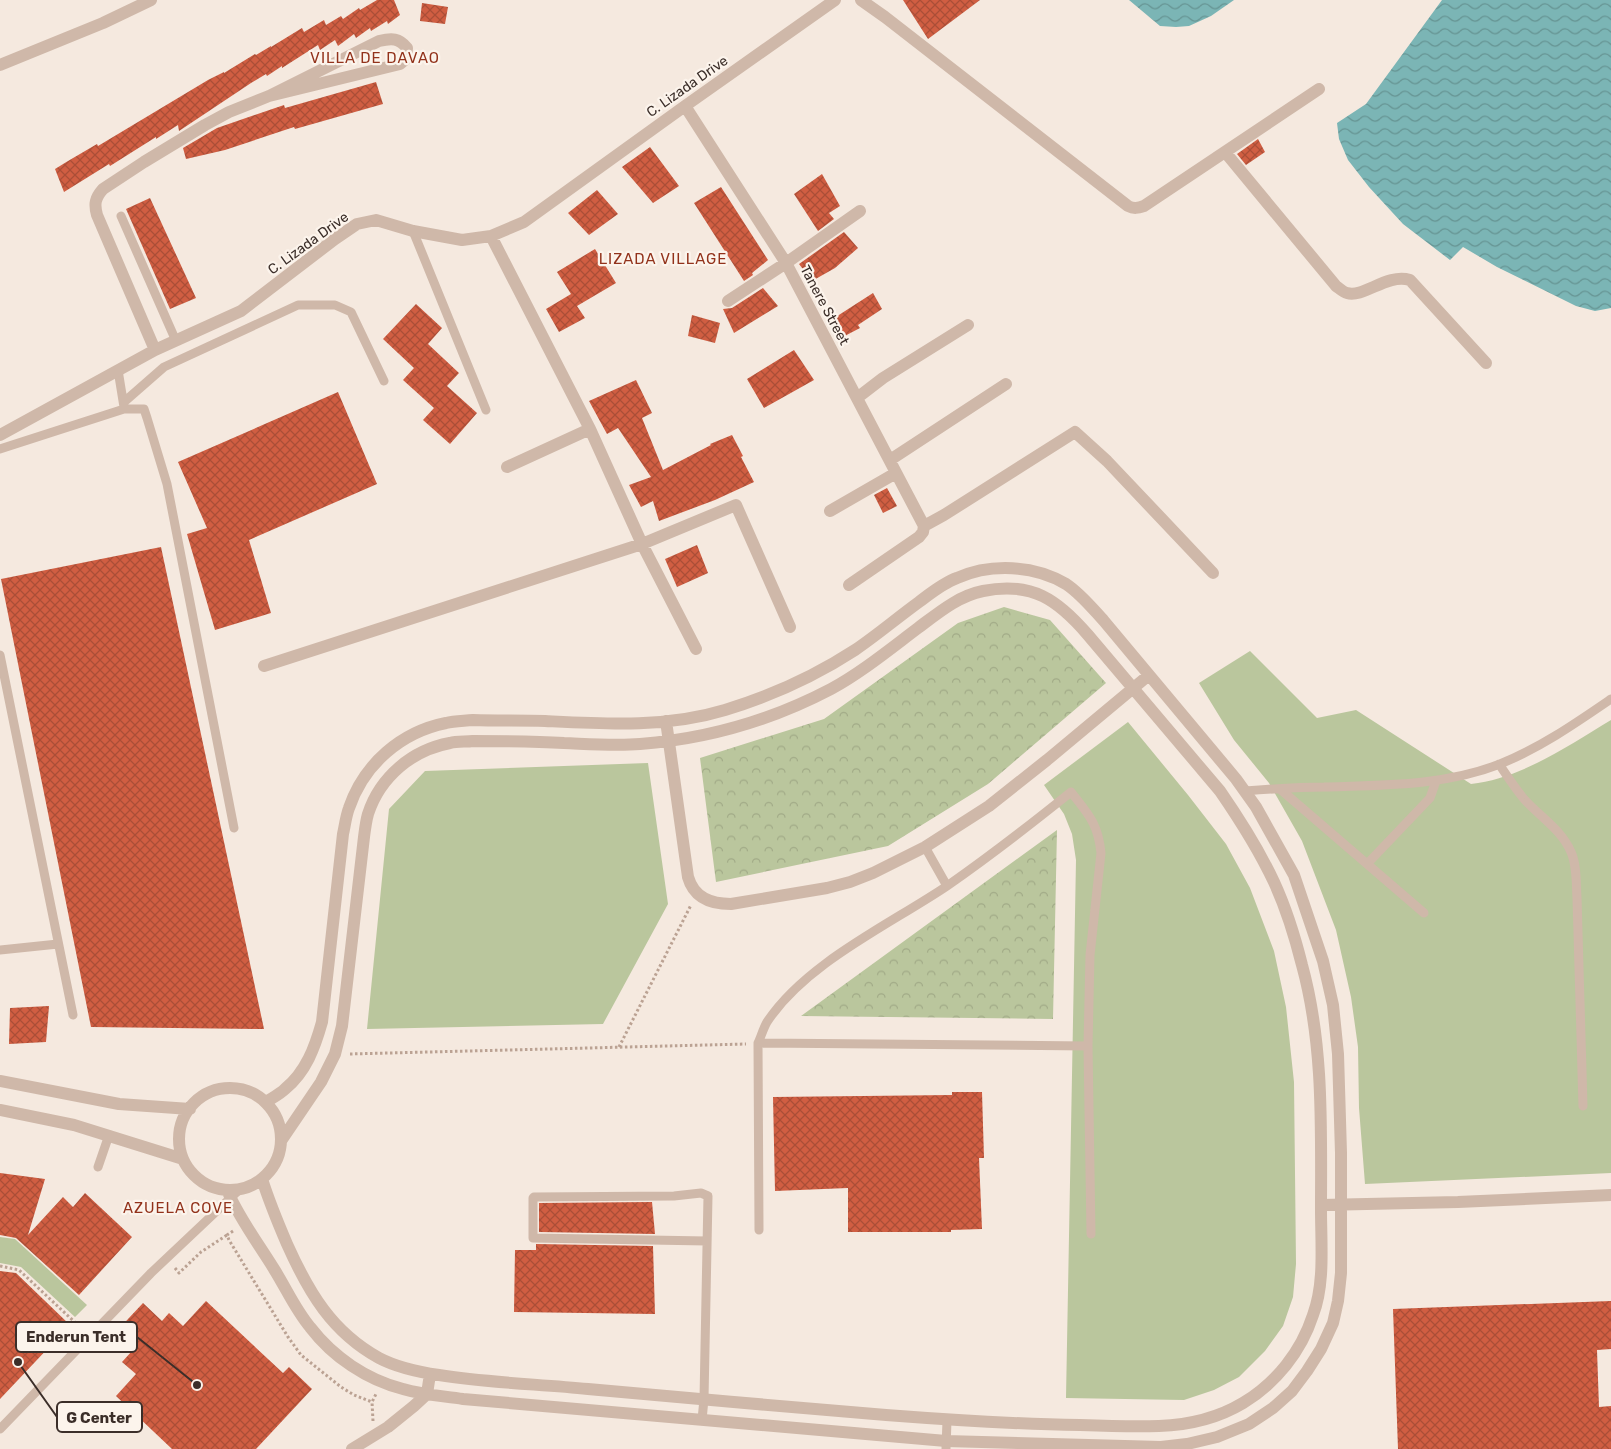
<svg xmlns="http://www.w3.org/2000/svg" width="1611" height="1449" font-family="Rubik,sans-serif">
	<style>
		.green { fill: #bac69d }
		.forest { fill: url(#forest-crowns) }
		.water { fill: url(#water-waves) }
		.building { fill: url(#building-cross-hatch) }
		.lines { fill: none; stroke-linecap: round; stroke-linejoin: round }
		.path { stroke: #bba293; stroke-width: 3; stroke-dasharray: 2.5 2.5; stroke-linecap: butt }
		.service { stroke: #cfb8a9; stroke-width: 9 }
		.minor { stroke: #cfb8a9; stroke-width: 12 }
		.labels { text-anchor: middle; stroke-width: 4.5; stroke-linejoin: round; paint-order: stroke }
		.street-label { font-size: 14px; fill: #3b2e29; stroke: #fcf4ec }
		.neighbourhood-label { font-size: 15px; letter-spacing: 1px; fill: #92321b; stroke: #fcf4ec }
		.leader { fill: none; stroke: #3b2e29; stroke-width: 2 }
		.callout-dot { fill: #3b2e29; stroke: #fcf4ec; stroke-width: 2 }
		.callout { fill: #fcf4ec; stroke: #3b2e29; stroke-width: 2 }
		.callout-label { font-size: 15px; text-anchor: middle; font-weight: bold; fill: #3b2e29 }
	</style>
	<defs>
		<pattern id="forest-crowns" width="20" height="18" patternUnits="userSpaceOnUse" patternTransform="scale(1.25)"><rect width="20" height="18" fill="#bac69d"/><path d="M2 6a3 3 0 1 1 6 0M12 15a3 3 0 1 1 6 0" fill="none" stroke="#a1aa87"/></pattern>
		<pattern id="water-waves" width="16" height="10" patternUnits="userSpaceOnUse" patternTransform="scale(1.25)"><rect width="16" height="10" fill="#7bb5b5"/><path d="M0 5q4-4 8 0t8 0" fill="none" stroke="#669493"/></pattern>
		<pattern id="building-cross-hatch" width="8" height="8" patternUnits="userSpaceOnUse" patternTransform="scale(1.25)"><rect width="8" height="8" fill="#d05e42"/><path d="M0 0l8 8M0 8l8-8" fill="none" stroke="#aa4e37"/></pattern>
	</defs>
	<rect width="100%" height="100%" fill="#f5e9df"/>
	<path class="green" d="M1250 651 1317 718 1356 710 1471 784C1522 778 1568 746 1611 720V1173L1365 1184 1359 1108 1358 1047 1351 997 1336 930 1302 841 1269 783 1234 740 1199 683Z
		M1128 722 1188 795 1226 844 1250 888 1274 951 1286 1007 1294 1082 1296 1264 1293 1297 1283 1326 1265 1351 1239 1377 1214 1390 1184 1400 1066 1398 1076 860 1072 834 1064 814 1044 785Z
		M648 763 668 904 603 1024 367 1029 389 809 425 771Z
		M0 1237 15 1239 87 1305 75 1317 21 1267 0 1263Z"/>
	<path class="forest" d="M1004 607 1050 620 1106 683 988 784 888 846 716 882 700 758 824 719 958 623Z
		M1057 830 1053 1019 801 1016Z"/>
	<path class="water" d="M1129 0H1234L1211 16 1189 26 1176 27 1160 26Z
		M1442 0H1611V308L1595 311 1576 306 1497 267 1463 247 1450 260 1403 224 1369 187 1348 160 1339 139 1337 123 1366 104Z"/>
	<path class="building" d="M377 0H394L400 15 388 24 387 21 371 31 370 28 356 38 354 34 338 46 335 40 320 50 318 45 282 68V66L267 76 266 74 251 83 179 131 178 125 156 139V137L110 166 109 164 64 192 55 169 68 161 97 144 98 146 208 80 224 72V73L255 54 256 55 271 46V47L302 28 304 32 324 20 326 25 341 16 343 19 359 8 360 10Z
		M903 0H980L928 39Z
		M422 3 448 7 445 24 420 21Z
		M376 82 383 104 295 129 294 127 225 150 186 159 183 148 217 128 284 105 285 108Z
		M1258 139 1265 152 1246 165 1237 154Z
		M650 147 679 186 653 203 622 167Z
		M822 174 840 206 829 213 834 219 818 231 794 194Z
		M721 187 768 260 752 273 753 275 744 281 694 203Z
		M597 190 618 214 589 235 568 213Z
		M150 198 196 298 170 309 126 209Z
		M844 232 858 248 835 268 812 281 799 264Z
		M595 249 616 283 577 306 585 318 559 332 546 309 571 294 557 272Z
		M763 288 778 306 734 333 723 309 732 308Z
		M873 293 882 309 858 325 860 328 839 339 828 322Z
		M416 304 442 328 428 344 459 373 447 386 477 413 450 444 423 420 434 408 403 380 414 368 383 339Z
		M692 315 720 323 715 343 688 336Z
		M794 350 814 380 764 408 747 379Z
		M636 380 652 413 642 418 663 470 711 445 710 444 732 435 743 456 741 457 754 482 715 500 659 521 653 501 641 507 629 485 651 477 618 428 607 434 589 401Z
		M338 392 377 484 249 540 271 613 215 630 187 534 207 528 178 462Z
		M887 488 897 506 883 513 874 495Z
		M697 545 708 573 677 587 665 559Z
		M161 547 264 1029 91 1027 1 579Z
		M49 1006 46 1042 9 1044 10 1008Z
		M952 1092H982L984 1158H979L982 1229 951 1230V1232H848V1188L775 1191 773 1097 952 1095Z
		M0 1173 45 1179 28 1235 63 1197 73 1207 85 1193 132 1237 79 1295 16 1238 0 1235Z
		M652 1202 655 1234 539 1232V1203Z
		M536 1244 653 1246 655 1314 514 1312 515 1250H536Z
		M0 1271 16 1273 70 1325 0 1399Z
		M206 1301 283 1373 289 1367 312 1389 256 1449H172L116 1396 136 1374 122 1362 132 1351 114 1334 143 1303 162 1321 169 1313 183 1326Z
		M1611 1301V1349L1597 1350 1599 1407 1611 1406V1449H1398L1393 1309Z"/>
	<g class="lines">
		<path class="path" d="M619 1047 691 905
			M350 1054 746 1044
			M233 1231 227 1235 229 1240 288 1337 301 1355 341 1387 354 1395 372 1402
			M0 1266 19 1270 81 1328
			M175 1268 179 1273 201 1252 227 1235
			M373 1421 372 1402 376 1394"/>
		<path class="service" d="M121 216 176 341
			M413 231 486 410
			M118 370 124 407
			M124 402 164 367 298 305H335L351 312 384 381
			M0 449 124 409H144L147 418 167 484 234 828
			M0 655 73 1015
			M1499 764C1507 776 1515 788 1524 799 1540 817 1561 829 1571 852 1577 865 1576 883 1577 898L1583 1106
			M1280 789 1424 913
			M1245 791C1271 789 1298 787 1324 787 1383 785 1444 786 1500 764 1540 748 1576 723 1611 699
			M925 847 947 886
			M1367 864 1430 798 1436 781
			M0 950 58 944
			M758 1043 1088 1046
			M98 1167 109 1135
			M759 1230 758 1043C761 1037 763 1029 767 1022 806 963 889 925 947 886 990 856 1030 825 1071 792 1088 814 1098 823 1101 853L1090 955 1088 1046 1091 1234
			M702 1420 704 1399 708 1196 701 1193 674 1196 534 1197 533 1198V1238L707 1241
			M0 1429 151 1273 240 1189
			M946 1449 947 1420"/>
		<path class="minor" d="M861 0 885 17 1128 206C1134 209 1138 208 1144 206L1319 89
			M0 65 103 23 151 0
			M685 106 786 263 924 526
			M1225 152 1336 286C1339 288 1343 292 1347 293 1364 298 1387 273 1410 280L1486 363
			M491 236 590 429 642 544 696 649
			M728 301 786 263 860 211
			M155 350 97 215C94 204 95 198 103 189L144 162 205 125 229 112 269 96 379 41C392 38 399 38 407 48L406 59 400 64 269 96
			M857 398 883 378 968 325
			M0 435 155 350 241 311 335 239 357 224 376 220 413 231 462 240 491 236 524 222 685 106 835 0
			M890 460 1006 384
			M507 467 590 429
			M830 511 896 473
			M924 526 944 515 1075 432 1107 461 1213 573
			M849 585 919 537 923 532 924 526
			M264 666 642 544 736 505 790 627
			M666 721 688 877C694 898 711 904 731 904L827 888 850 882 873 873 925 847 989 806 1047 760 1149 675
			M0 1081 119 1104 190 1109
			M179 1139a51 51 0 1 1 102 0a51 51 0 1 1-102 0Z
			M0 1110 74 1125 183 1159
			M262 1179C269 1201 278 1223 287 1244 309 1293 332 1332 379 1358 398 1368 418 1372 439 1375 488 1383 538 1384 588 1389 687 1398 787 1407 886 1415 951 1420 1015 1424 1080 1425 1106 1426 1133 1427 1159 1426 1188 1425 1218 1418 1243 1403 1276 1383 1301 1352 1313 1315 1325 1283 1321 1245 1321 1210 1321 1129 1324 1045 1302 965 1295 937 1286 908 1274 882 1259 850 1240 820 1220 791L1088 635C1058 600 1032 581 983 591 958 596 938 613 918 628 890 649 862 672 831 689 772 720 707 739 640 744 615 746 589 744 564 743 534 741 504 741 473 741 466 742 457 741 450 743 412 750 380 777 368 814 366 821 365 829 364 837L342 1026 335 1054 321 1082 281 1141
			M227 1190C239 1218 258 1243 274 1269 286 1288 295 1309 310 1327 333 1357 367 1380 403 1389 423 1395 444 1396 463 1399L946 1441 1161 1447 1187 1444 1217 1437 1249 1424 1273 1408 1292 1391 1307 1371 1321 1349 1333 1323 1338 1301 1341 1273V1153L1338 1054 1333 1005 1323 961 1294 875 1256 807 1236 779 1104 621C1092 608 1081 594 1066 584 1034 565 991 563 957 578 943 583 931 593 919 602 897 618 877 635 855 650 815 676 771 696 725 710 666 728 605 724 545 721 521 720 497 721 473 720 464 721 454 721 446 723 401 732 364 764 349 808 346 816 345 825 343 834L322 1022C315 1047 306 1072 285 1089 280 1094 272 1098 266 1102
			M1321 1205 1458 1202 1611 1195
			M352 1449 388 1427 414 1406 427 1394 430 1374"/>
	</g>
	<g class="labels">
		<g class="street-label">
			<text transform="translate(687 86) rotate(-35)" y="5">C. Lizada Drive</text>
			<text transform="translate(308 243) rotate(-36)" y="5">C. Lizada Drive</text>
			<text transform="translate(825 305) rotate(62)" y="5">Tanere Street</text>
		</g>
		<g class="neighbourhood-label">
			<text x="375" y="63">VILLA DE DAVAO</text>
			<text x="663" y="264">LIZADA VILLAGE</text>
			<text x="178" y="1213">AZUELA COVE</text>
		</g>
	</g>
	<path class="leader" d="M197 1385L137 1337M18 1362L57 1417"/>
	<g class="callout-dot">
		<circle cx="197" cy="1385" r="5"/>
		<circle cx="18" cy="1362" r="5"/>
	</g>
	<g class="callout">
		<rect x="16" y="1322" width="121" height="30" rx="5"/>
		<rect x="57" y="1402" width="85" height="30" rx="5"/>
	</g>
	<g class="callout-label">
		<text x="76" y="1342">Enderun Tent</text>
		<text x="99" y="1423">G Center</text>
	</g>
</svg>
